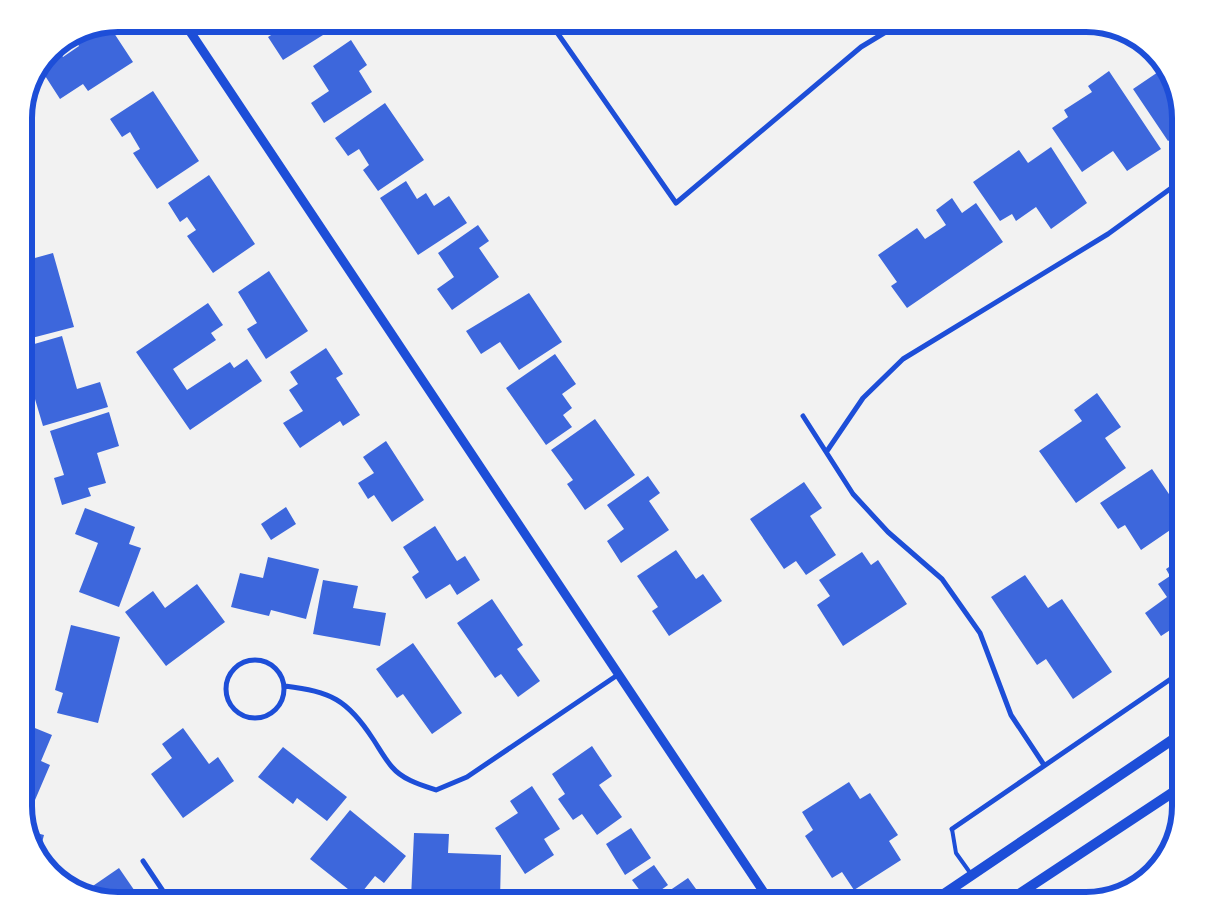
<svg xmlns="http://www.w3.org/2000/svg" width="1205" height="924" font-family="'Alegreya Sans',sans-serif">
	<style>
		.building { fill: #3d67dc }
		.lines { fill: none; stroke-linecap: round; stroke-linejoin: round }
		.service { stroke: #1d4ed8; stroke-width: 4 }
		.minor { stroke: #1d4ed8; stroke-width: 5 }
		.tertiary { stroke: #1d4ed8; stroke-width: 9 }
		.secondary { stroke: #1d4ed8; stroke-width: 10 }
		.rim { fill: none; stroke: #1d4ed8; stroke-width: 6 }
	</style>
	<rect width="100%" height="100%" fill="#f2f2f2"/>
	<path class="building" d="M282 24H316L323 35 283 60 268 37 284 27Z
		M110 27 133 62 88 91 83 84 60 99 40 68 56 47 63 57 79 46 75 40Z
		M351 40 367 65 359 71 372 92 324 123 311 103 329 91 313 66Z
		M1164 68 1172 77 1181 118V133L1168 141 1133 89Z
		M1109 71 1161 149 1127 171 1113 151 1082 172 1052 128 1068 117 1064 110 1092 92 1088 86Z
		M153 91 199 161 157 189 133 153 140 149 130 132 122 137 110 119Z
		M385 103 424 160 378 191 363 170 369 165 359 149 348 156 335 138Z
		M1051 147 1087 203 1051 229 1036 207 1016 221 1012 214 1000 221 973 182 1019 150 1028 163Z
		M209 175 255 244 213 273 187 236 196 230 187 217 180 222 168 203Z
		M24 178 35 212 24 215Z
		M406 181 417 199 426 193 434 206 449 196 467 223 418 255 380 198Z
		M952 198 962 213 976 203 1003 242 907 308 891 286 897 282 878 255 917 228 925 239 946 225 936 210Z
		M478 225 489 241 479 248 499 277 452 310 437 289 454 277 438 253Z
		M53 253 74 327 24 340V261Z
		M269 271 308 331 266 359 247 329 257 323 238 292Z
		M529 293 562 342 519 370 500 342 481 354 466 331Z
		M208 303 223 325 211 333 216 340 173 369 187 390 230 362 234 368 247 359 262 381 190 430 136 352Z
		M62 336 77 389 100 382 108 407 43 426 24 362V347Z
		M326 348 343 374 336 378 360 415 343 426 340 421 300 448 283 423 303 411 289 390 298 384 290 372Z
		M555 354 576 384 562 394 572 408 563 415 572 427 546 445 506 388Z
		M1097 393 1121 427 1105 438 1126 468 1076 503 1039 451 1082 421 1074 410Z
		M109 412 119 446 97 453 106 483 88 488 91 496 62 505 54 478 64 475 50 431Z
		M595 419 635 475 585 510 567 484 573 480 551 450Z
		M386 441 424 500 392 522 374 495 368 499 358 483 374 473 363 457Z
		M1152 469 1173 500 1181 495V528L1179 524 1141 550 1125 525 1118 529 1100 503Z
		M648 476 660 493 649 501 669 530 621 563 607 541 624 529 607 505Z
		M804 482 822 508 810 516 836 555 806 575 796 561 784 569 750 519Z
		M286 507 296 524 271 540 261 524Z
		M85 508 135 527 129 544 141 548 119 607 79 592 98 543 75 534Z
		M435 526 457 561 465 556 480 580 457 595 450 584 426 599 412 577 419 572 403 547Z
		M676 550 696 579 703 574 722 601 669 636 652 611 658 607 637 576Z
		M862 552 871 565 878 560 907 604 843 646 817 605 830 596 819 580Z
		M268 557 319 569 306 619 271 610 269 616 231 607 240 573 263 578Z
		M1181 559V623L1161 636 1145 613 1167 597 1158 584 1170 576 1166 569Z
		M1025 575 1048 608 1062 599 1112 672 1073 699 1046 659 1037 665 991 597Z
		M323 580 358 586 353 608 386 613 380 646 313 634Z
		M197 584 225 622 166 666 125 612 153 591 165 608Z
		M492 599 523 645 517 649 540 681 518 697 501 674 495 678 457 623Z
		M71 625 120 637 98 723 57 713 63 693 55 690Z
		M413 643 462 713 432 734 403 694 397 698 376 669Z
		M25 724 52 735 41 761 50 765 26 821 24 812Z
		M183 728 209 764 218 757 234 781 183 818 151 774 172 758 162 744Z
		M592 746 612 776 599 785 622 817 597 835 582 814 573 820 558 799 565 794 552 774Z
		M283 747 347 797 327 821 297 798 293 804 258 777Z
		M849 782 860 799 870 793 898 835 889 841 901 860 854 890 842 872 832 878 805 836 813 830 802 812Z
		M532 786 560 829 544 839 554 855 525 874 495 828 518 813 510 801Z
		M350 810 406 856 384 883 375 876 358 897 310 859Z
		M631 828 651 858 625 875 606 844Z
		M29 831 44 835 39 854 34 848Z
		M414 833 449 834 448 853 501 855 500 900 411 898Z
		M654 865 668 885 647 900 632 880Z
		M119 868 141 900H118L87 890Z
		M688 878 704 900H671L666 893Z"/>
	<g class="lines">
		<path class="service" d="M952 829 956 853 971 874"/>
		<path class="minor" d="M551 24 556 31
			M568 24 556 31 676 203 861 47 899 24
			M1174 396 1181 407
			M803 416 853 494 888 532 942 579 980 633 1011 715 1044 765
			M827 451 863 398 903 359 1108 234 1181 181
			M24 622C29 595 29 570 24 543
			M226 689a29 29 0 1 1 58 0a29 29 0 1 1-58 0Z
			M285 686C331 692 347 699 373 739 379 748 385 759 392 767 403 780 421 785 436 790L467 777 619 674
			M952 829 1181 672
			M143 861 169 900"/>
		<path class="tertiary" d="M185 24 769 900"/>
		<path class="secondary" d="M935 900 1181 734
			M1010 900 1181 787"/>
	</g>
	<path d="M0 0H1205V924H0ZM118 32H1086A86 86 0 0 1 1172 118V806A86 86 0 0 1 1086 892H118A86 86 0 0 1 32 806V118A86 86 0 0 1 118 32Z" fill="#fff" fill-rule="evenodd"/>
	<path class="rim" d="M118 32H1086A86 86 0 0 1 1172 118V806A86 86 0 0 1 1086 892H118A86 86 0 0 1 32 806V118A86 86 0 0 1 118 32Z"/>
</svg>
